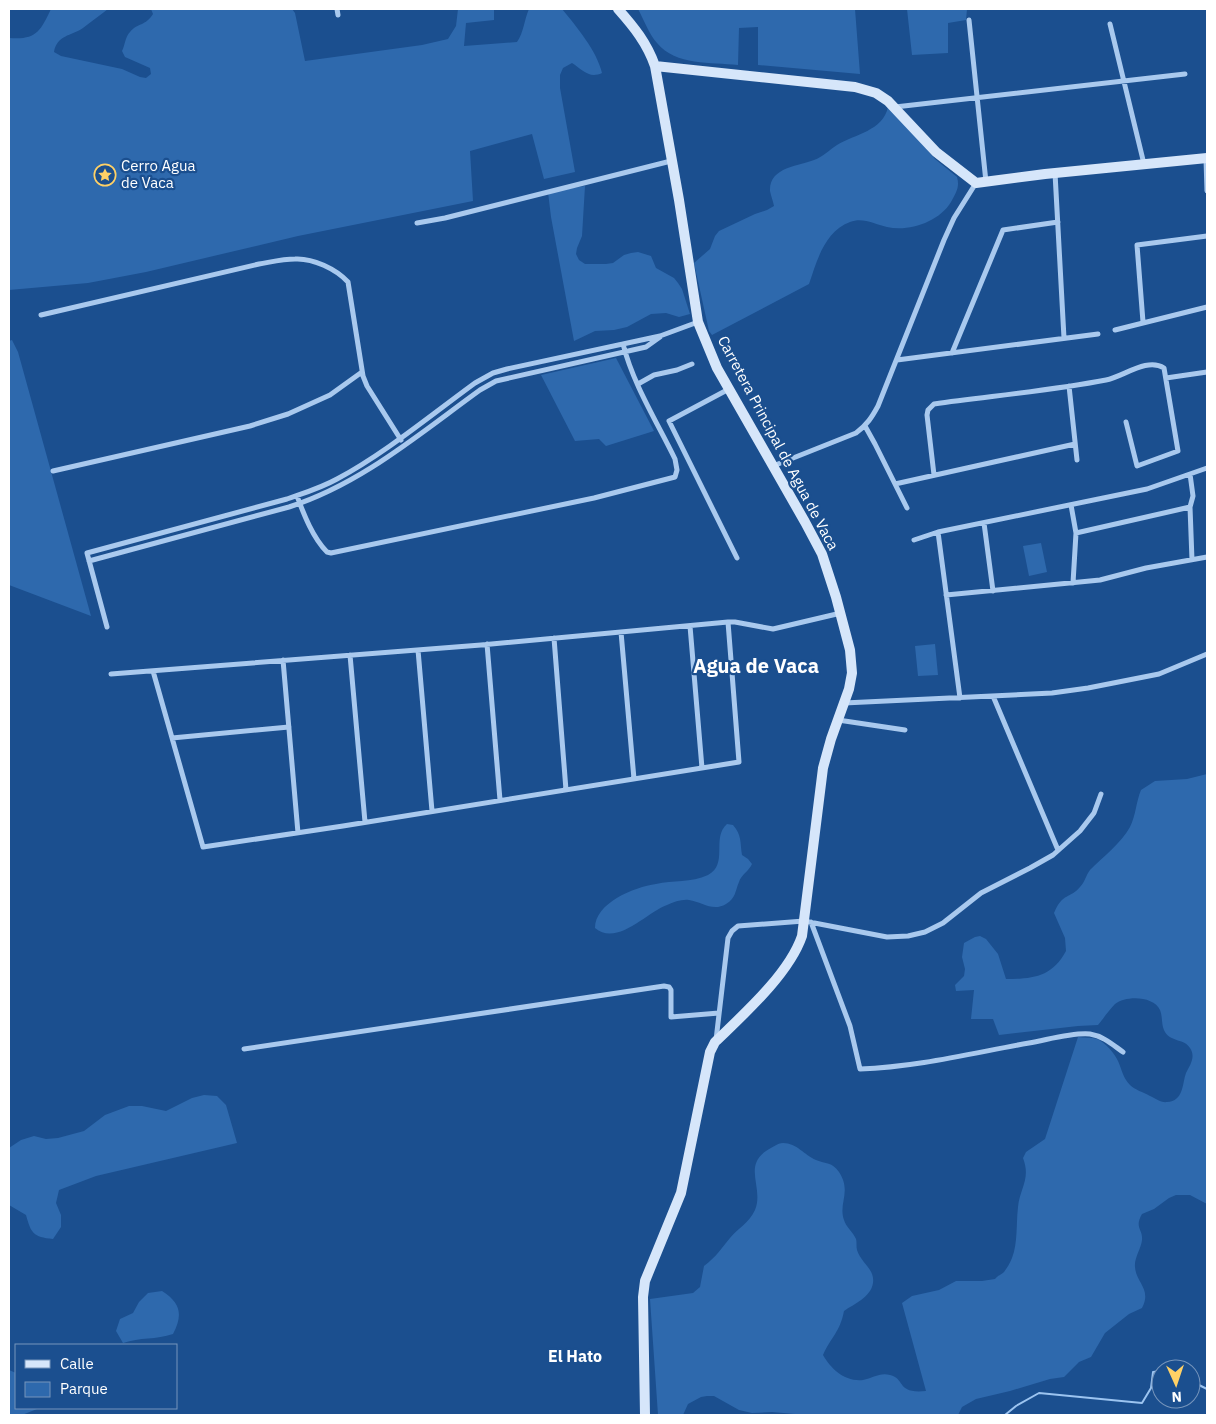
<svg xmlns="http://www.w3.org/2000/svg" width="1216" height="1424" font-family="'IBM Plex Sans',sans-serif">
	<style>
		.green { fill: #2e69ad }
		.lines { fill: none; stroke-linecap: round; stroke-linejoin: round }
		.stream { stroke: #9cc4f0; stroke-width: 2 }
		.street { stroke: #a9c9ee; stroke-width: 5 }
		.secondary { stroke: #d6e6fa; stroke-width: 10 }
		.labels { text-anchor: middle; stroke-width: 4.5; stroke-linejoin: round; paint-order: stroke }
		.poi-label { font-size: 15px; fill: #fff; stroke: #1b4f8f; text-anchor: start }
		.street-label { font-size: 15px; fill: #fff; stroke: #1b4f8f }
		.neighbourhood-label { font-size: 16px; font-weight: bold; fill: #fff; stroke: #1b4f8f }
		.district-label { font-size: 20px; font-weight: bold; fill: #fff; stroke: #1b4f8f }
	</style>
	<rect width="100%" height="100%" fill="#1b4f8f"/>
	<path class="green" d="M51 9H108C100 15 91 22 83 28 71 36 57 35 54 52L61 56 122 69 140 77 146 78 151 74 150 68 125 57 122 51C125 45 125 37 130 32 137 23 146 26 153 14L151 9H292L295 13 305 61 422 45 448 39 456 26 458 9H494V20L466 23 464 46 517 42C524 32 524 20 529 9H562C576 26 597 51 602 73 589 79 583 70 572 63L563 68 560 75V88L575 172 544 179 532 134 470 151 473 201 298 236 146 272 88 283 9 290V38C36 40 40 32 51 9Z
		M638 9H855L860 74 758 65V27L739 28 738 65C711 62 676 66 657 43 649 34 644 20 638 9Z
		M907 9H967L966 20 948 23V53L912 55Z
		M888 107 905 124 935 159 957 177C960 187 956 193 951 202 939 222 909 232 887 227 874 224 863 217 850 222 824 232 817 261 809 284L712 335 709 331 694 263 710 249 715 236 719 231 755 214 767 210 774 206C773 201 771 196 770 191 769 167 799 166 814 160 823 157 829 150 837 145 855 134 883 131 888 107Z
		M585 186 582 236 577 248 576 254 579 260 585 264H606L613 263 624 255 631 253 638 252 651 256 656 268 674 278 678 283 682 289 690 314 679 317 666 313 651 314 627 327 614 330 595 331 574 341 551 217 548 192Z
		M12 340 18 352 91 616 9 585V341Z
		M616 358 654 431 606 446 599 439 575 441 541 375Z
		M1041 543 1047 572 1029 576 1023 546Z
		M935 644 938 675 918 676 915 646Z
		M1207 774V1204L1190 1195H1176L1169 1198 1154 1209 1142 1214C1134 1228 1143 1229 1142 1240 1141 1249 1134 1258 1135 1267 1136 1283 1152 1289 1142 1308L1129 1314 1105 1333 1091 1357 1079 1362 1064 1377 1050 1379 1010 1391 976 1399 962 1407 958 1415H806L772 1412 752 1413 739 1410 714 1396H707L701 1397 688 1404 683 1415H658L650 1299 693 1293 700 1287 704 1266C717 1256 720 1250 730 1238 738 1228 749 1223 755 1210 764 1188 743 1167 766 1151 771 1148 778 1143 783 1143 797 1143 804 1155 816 1160 826 1164 832 1162 839 1172 852 1192 838 1203 844 1220 846 1227 853 1232 856 1239 857 1242 856 1246 857 1250 861 1263 875 1269 873 1283 871 1297 854 1304 844 1311 840 1332 831 1337 823 1355 831 1369 845 1382 863 1380 873 1378 880 1372 890 1375 906 1379 896 1394 926 1391L902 1303 912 1296 939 1290 956 1281H982L995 1279C998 1275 1001 1275 1004 1272 1007 1268 1010 1263 1012 1258 1018 1243 1016 1224 1018 1207 1020 1188 1031 1179 1023 1158L1026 1152 1045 1139 1078 1037C1084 1038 1091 1037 1097 1039 1105 1042 1115 1054 1118 1061 1122 1070 1123 1078 1130 1085 1135 1090 1143 1092 1150 1096 1155 1098 1161 1103 1167 1102 1184 1101 1182 1084 1186 1073 1190 1065 1196 1057 1190 1048 1185 1039 1171 1042 1165 1032 1161 1025 1163 1018 1160 1010 1154 996 1126 995 1115 1004 1109 1010 1103 1019 1098 1025L1078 1026 999 1035 993 1019H971L974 990 956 991 955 985 964 976 965 969 962 957 964 943 975 937 980 936 986 939 998 954 1006 979C1033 979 1052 977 1066 951L1065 938 1054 913C1063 892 1070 899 1080 887 1085 882 1086 875 1090 870 1103 857 1121 843 1130 827 1136 815 1136 802 1141 790L1155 781 1187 779Z
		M727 824 733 825C742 835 740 843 742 855L748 859 752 864C749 871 741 875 739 882 735 891 736 898 726 904 713 912 702 902 689 900 682 899 674 902 667 905 647 912 617 947 595 928 595 903 634 887 656 884 673 880 691 883 708 875 729 864 711 838 727 824Z
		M204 1095 217 1096 226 1105 237 1143 96 1176 59 1190 56 1203 61 1215V1227L53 1239C33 1237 31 1233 26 1215L9 1205V1148L21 1140 34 1136 46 1139 58 1138 84 1131 105 1115 129 1106H142L166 1111 192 1098Z
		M162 1291C181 1303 183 1315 173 1334 156 1340 140 1337 123 1343L116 1331 120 1319 133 1313 139 1302 148 1293Z
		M9 1370 16 1373V1408H38L37 1409 22 1415H9Z"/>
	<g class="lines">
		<path class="stream" d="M1191 1381 1207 1389
			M1005 1415 1016 1406 1039 1393 1142 1403 1151 1388 1153 1372 1161 1371"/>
		<path class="street" d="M337 9 338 15
			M969 20 986 182
			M1110 24 1144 164
			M895 107 1185 74
			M1206 159 1207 191
			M1055 173 1064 338
			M417 223 445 218 671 161
			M41 315 259 264C271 262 283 259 295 259 313 258 336 269 348 282L363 376 367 386 401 440
			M1143 322 1137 245 1207 236
			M1115 330 1207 307
			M952 353 1003 230 1058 222
			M897 360 1098 334
			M1166 378 1207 372
			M638 384 654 375 677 370 692 364
			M1069 386 1077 460
			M729 389 669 421 737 558
			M865 426 875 444 907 508
			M773 466 856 433C867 425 872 417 878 406L944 240 954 218 976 183
			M53 471 250 426 288 414 330 395 362 372
			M1190 474 1193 496 1190 507 1192 560
			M934 475 927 415 928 410 934 404C991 396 1049 391 1106 380 1123 377 1147 357 1164 368L1178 451 1137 466 1126 422
			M895 484 1075 444
			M297 496C304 515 313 538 327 552L331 553 594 498 675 477 677 470 675 459C657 422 633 384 623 344
			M1071 505 1076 533 1073 583
			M984 523 993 591
			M938 532 960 698
			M1076 533 1190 507
			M914 540 938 532 1147 489 1207 468
			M89 561 289 507C361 484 419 434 480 390L496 381 646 347 660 337
			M946 595 1100 580 1146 568 1207 557
			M690 626 702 768
			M107 627 87 553 287 499C304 493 321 488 337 479 384 454 431 415 475 383L493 373 507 369 660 336 698 322
			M621 632 634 779
			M554 638 566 790
			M487 644 500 800
			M418 650 432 811
			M350 655 365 822
			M283 660 298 833
			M153 671 203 847 343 826 739 762 728 622
			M111 674 481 645 728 622H735L773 629 841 613
			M993 696 1058 850
			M844 703 1052 693 1088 688 1159 674 1207 654
			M838 720 905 730
			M172 738 289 727
			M811 922 850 1026 860 1069C917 1067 973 1053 1029 1043 1047 1040 1073 1032 1090 1034 1103 1036 1113 1045 1123 1052
			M716 1040 728 938 732 931 738 926 804 921 887 937 908 936 925 932 943 923 981 893 1030 868 1053 855 1080 831 1094 813 1101 794
			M244 1049 664 986 669 987 671 990V1017L719 1013"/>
		<path class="secondary" d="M618 9C634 27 647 43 655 66L679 200 698 322 717 368 805 522 822 554 836 597 850 650 852 673 849 689 831 739 823 768 802 936C789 974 744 1014 715 1042L710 1052 681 1193 645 1281 643 1297 645 1415
			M655 66 855 87 876 93 888 101 936 152 976 183 1045 174 1207 158"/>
	</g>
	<defs>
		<g id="sight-ring" transform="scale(1.125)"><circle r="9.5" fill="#1b4f8f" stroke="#ffd166" stroke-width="1.5"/><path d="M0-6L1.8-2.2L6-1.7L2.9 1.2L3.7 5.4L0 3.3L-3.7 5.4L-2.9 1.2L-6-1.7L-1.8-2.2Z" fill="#ffd166"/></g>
	</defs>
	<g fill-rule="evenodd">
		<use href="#sight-ring" x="105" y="175"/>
	</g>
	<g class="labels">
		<g class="poi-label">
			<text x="121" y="171">Cerro Agua<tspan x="121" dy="17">de Vaca</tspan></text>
		</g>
		<g class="street-label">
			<text transform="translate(778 443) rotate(62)" y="5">Carretera Principal de Agua de Vaca</text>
		</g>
		<g class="neighbourhood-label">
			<text x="575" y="1362">El Hato</text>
		</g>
		<g class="district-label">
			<text x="756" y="673">Agua de Vaca</text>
		</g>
	</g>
	<rect width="1216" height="1424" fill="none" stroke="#ffffff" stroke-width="20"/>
	<rect x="15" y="1344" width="162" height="65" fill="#1b4f8f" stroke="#7695bc"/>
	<rect x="25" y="1360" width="25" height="8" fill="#d6e6fa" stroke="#7695bc"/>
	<text x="60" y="1369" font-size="15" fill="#ffffff">Calle</text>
	<rect x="25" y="1382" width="25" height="15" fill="#2e69ad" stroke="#7695bc"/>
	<text x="60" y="1394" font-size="15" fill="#ffffff">Parque</text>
	<g transform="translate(1176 1384) rotate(177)"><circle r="24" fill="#1b4f8f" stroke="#7695bc"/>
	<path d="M0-4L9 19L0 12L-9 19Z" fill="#ffd166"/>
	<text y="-8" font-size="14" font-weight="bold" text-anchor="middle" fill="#ffffff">N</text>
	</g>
</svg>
